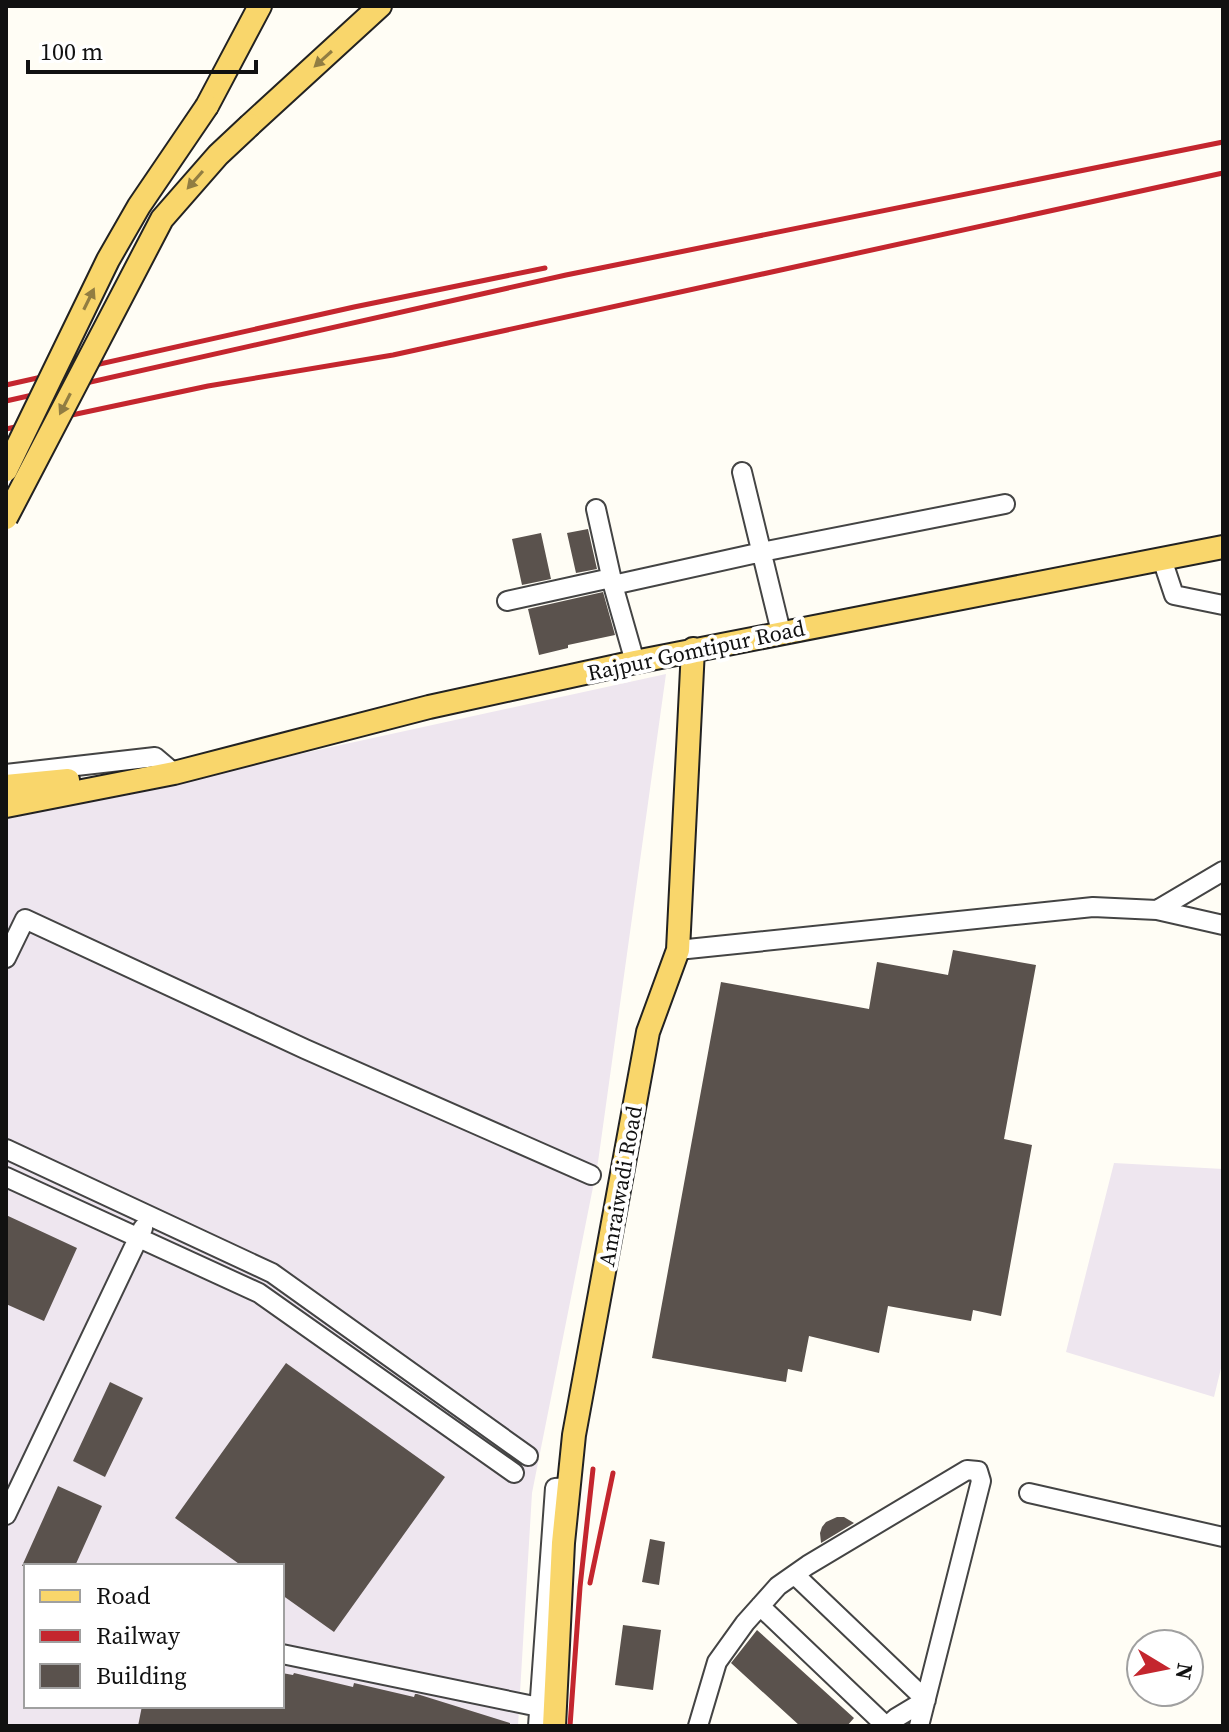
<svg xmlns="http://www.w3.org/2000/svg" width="1229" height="1732" font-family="'Source Serif 4',serif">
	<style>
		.industrial { fill: #eee6ef; fill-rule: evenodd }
		.building { fill: #5a524d }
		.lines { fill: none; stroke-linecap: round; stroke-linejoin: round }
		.minor-casing { stroke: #444; stroke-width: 22 }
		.major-casing { stroke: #222; stroke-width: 26 }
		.minor { stroke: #fff; stroke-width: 18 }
		.major { stroke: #f9d66b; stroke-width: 22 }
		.rail { stroke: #c4262e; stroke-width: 5 }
		.major-bridge-casing { stroke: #222; stroke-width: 26; stroke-linecap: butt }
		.major-bridge { stroke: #f9d66b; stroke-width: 22 }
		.oneway { fill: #917d42 }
		.labels { text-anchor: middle; stroke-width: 8; stroke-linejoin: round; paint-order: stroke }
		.street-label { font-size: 22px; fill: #111; stroke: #fff }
	</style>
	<rect width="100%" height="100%" fill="#fffdf5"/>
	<path class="industrial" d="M666 674 598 1162 532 1493 518 1726H6V818ZM26 1566H282V1706H26Z
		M1114 1163 1223 1169V1360L1214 1397 1066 1352Z"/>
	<path class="building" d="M588 529 597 569 576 573 567 533Z
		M541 533 551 579 522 585 512 539Z
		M603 592 615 635 568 645V648L539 655 528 609Z
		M953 950 1036 965 1004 1139 1032 1145 1001 1316 973 1310 971 1321 888 1306 879 1353 809 1336 802 1372 788 1369 786 1382 652 1358 721 982 869 1009 877 962 948 975Z
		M6 1215 77 1248 44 1321 6 1304Z
		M286 1363 445 1477 334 1632 282 1595V1566H242L175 1518Z
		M110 1382 143 1398 105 1477 73 1461Z
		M58 1486 102 1506 75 1566H22Z
		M837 1517H844L854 1523 821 1543 820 1533 822 1527 826 1522Z
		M650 1539 665 1542 659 1585 642 1582Z
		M623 1625 661 1630 653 1690 615 1685Z
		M757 1630 854 1718 847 1726H800L731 1663Z
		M282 1673 293 1675 294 1673 353 1687 354 1683 414 1697 415 1694H417L510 1723V1726H138L142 1706H282Z"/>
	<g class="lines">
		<g class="minor-casing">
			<path id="minor" d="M742 472 781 632
				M596 509 613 585
				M1162 559 1174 595 1223 605
				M507 601 611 578
				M635 662 613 585 762 552 1005 504
				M6 774 155 757 174 773
				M1157 910 1223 871
				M678 950 1093 907 1157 910 1223 925
				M6 958 25 919 305 1049 591 1175
				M6 1149 272 1273 528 1456
				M6 1177 259 1293 514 1473
				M1029 1493 1223 1537
				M6 1515 143 1228
				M795 1575 926 1700 896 1718 887 1726
				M760 1606 886 1726
				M282 1654 539 1707
				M538 1726 555 1488 569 1487
				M698 1726 717 1662 745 1623 778 1586 808 1565 967 1470 978 1471 981 1481 919 1726"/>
		</g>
		<g class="major-casing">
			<path id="major" d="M207 106 260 6
				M250 125 380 6
				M6 786 68 780
				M6 806 174 773 429 707 635 662 1223 547
				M554 1726 563 1543 574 1435 648 1032 678 950 693 649"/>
		</g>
		<use href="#minor" class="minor"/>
		<use href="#major" class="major"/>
		<path class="rail" d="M6 385 354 307 545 268
			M6 401 566 275 1223 142
			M6 429 208 386 393 355 1223 173
			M590 1583 613 1473
			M570 1726 580 1587 593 1469"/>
		<g class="major-bridge-casing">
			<path id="major-bridge" d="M6 470 108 260 139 206 207 106
				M6 518 162 219 218 155 250 125"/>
		</g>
		<use href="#major-bridge" class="major-bridge"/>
	</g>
	<defs><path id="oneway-solid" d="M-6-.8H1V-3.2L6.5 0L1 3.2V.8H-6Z" transform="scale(2)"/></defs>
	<g class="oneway">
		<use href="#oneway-solid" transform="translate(323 59) rotate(138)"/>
		<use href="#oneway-solid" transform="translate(195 180) rotate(131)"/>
		<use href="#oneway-solid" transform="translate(89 299) rotate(-64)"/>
		<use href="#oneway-solid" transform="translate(65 404) rotate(117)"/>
	</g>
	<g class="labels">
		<g class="street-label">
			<text transform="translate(696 650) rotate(-12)" y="8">Rajpur Gomtipur Road</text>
			<text transform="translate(620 1186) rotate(-80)" y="8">Amraiwadi Road</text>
		</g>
	</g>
	<rect width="1229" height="1732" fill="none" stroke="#111111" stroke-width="16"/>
	<rect x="24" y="1564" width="260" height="144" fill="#ffffff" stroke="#a0a0a0" stroke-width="2"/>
	<rect x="40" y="1590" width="40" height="12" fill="#f9d66b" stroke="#a0a0a0" stroke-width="2"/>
	<text x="96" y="1604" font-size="24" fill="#111111">Road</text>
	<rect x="40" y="1630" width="40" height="12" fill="#c4262e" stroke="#a0a0a0" stroke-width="2"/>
	<text x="96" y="1644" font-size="24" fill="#111111">Railway</text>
	<rect x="40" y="1664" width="40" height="24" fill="#5a524d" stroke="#a0a0a0" stroke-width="2"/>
	<text x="96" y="1684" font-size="24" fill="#111111">Building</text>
	<g transform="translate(1165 1668) rotate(100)"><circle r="38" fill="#ffffff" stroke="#a0a0a0" stroke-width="2"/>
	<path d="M0-6L14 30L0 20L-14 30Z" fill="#c4262e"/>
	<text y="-12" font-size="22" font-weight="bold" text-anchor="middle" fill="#111111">N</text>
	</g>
	<path d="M28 60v12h228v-12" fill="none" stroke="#111111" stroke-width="4"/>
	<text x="40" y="60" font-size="24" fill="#111111" stroke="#ffffff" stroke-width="6" paint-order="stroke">100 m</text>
</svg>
